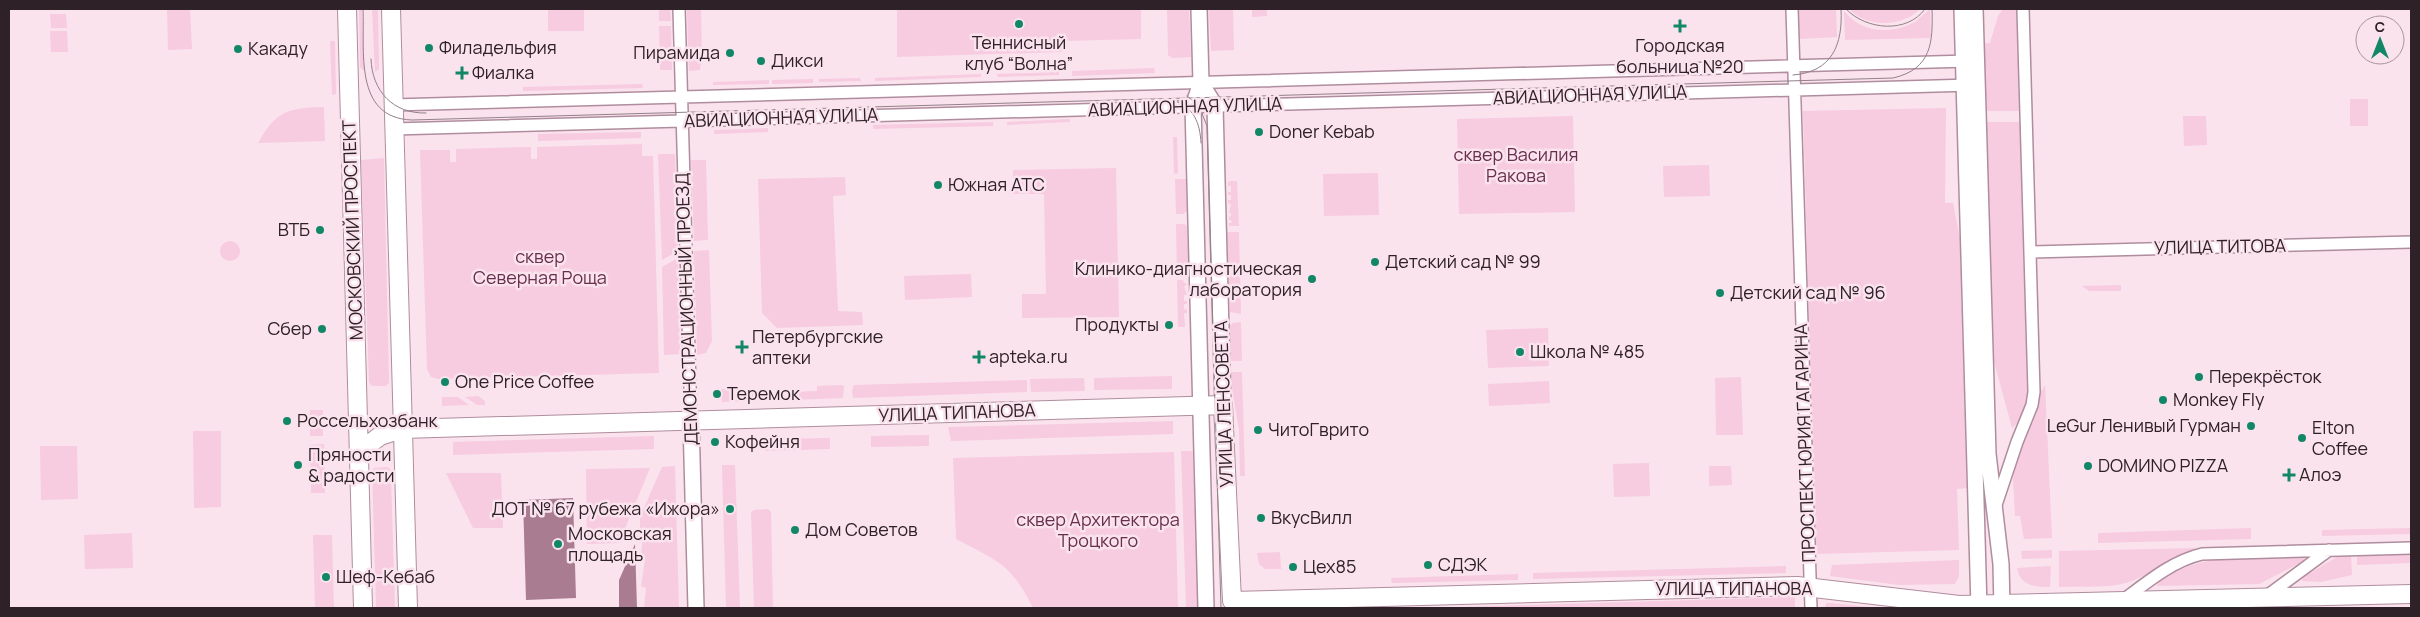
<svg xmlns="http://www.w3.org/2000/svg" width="2420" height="617" font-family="Manrope,sans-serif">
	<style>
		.green { fill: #f7cbe0 }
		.water { fill: #a97c92 }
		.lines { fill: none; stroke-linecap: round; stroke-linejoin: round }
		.street-casing { stroke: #b08d9e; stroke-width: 14 }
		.secondary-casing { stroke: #b08d9e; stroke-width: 18 }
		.primary-casing { stroke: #b08d9e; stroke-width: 20 }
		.street { stroke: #fff; stroke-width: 11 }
		.secondary { stroke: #fff; stroke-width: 15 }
		.primary { stroke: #fff; stroke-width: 18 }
		.tram { stroke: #938189; stroke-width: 1 }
		.poi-dot { fill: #128767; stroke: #fae3ed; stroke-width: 2 }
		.labels { text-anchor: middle; stroke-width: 5; stroke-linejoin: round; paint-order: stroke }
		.poi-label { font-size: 18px; fill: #2f2128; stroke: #fae3ed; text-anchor: start }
		.street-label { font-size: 18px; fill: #2f2128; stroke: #fae3ed }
		.park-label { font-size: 18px; fill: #682e4e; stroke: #fae3ed }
	</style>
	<rect width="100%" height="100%" fill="#fae3ed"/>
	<path class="green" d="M167 9H190L192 49 168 50Z
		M359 9H362L364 71 360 67Z
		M372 9H378L379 69 375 72Z
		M548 9H584V31H548Z
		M659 9H670L671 21H659Z
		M687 9H701L702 54 700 70 689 71Z
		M897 9H1141V39L1062 41V52L897 57Z
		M1167 9H1189L1191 57 1172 58 1168 55Z
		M1209 9H1233L1234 50 1211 51Z
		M1252 9H1267V16L1252 17Z
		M1798 9H1836L1837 37 1799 39Z
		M1849 9H1920C1903 27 1866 28 1849 9Z
		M1930 9 1931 38 1845 40 1844 11C1861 33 1891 35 1915 22 1920 18 1925 13 1930 9Z
		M2003 9H2017L2019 111H1985L1983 43H1990L1998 16Z
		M50 14H66L67 28H51Z
		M659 26H671L672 70H660Z
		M50 31H67L68 52H51Z
		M330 41H335L336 94 332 95Z
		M1154 68 1155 73 1072 76V71Z
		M1059 72V75L998 77 997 74Z
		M981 74V77L875 81V78Z
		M860 78 861 81 819 82V79Z
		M813 79V83L772 84V80Z
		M769 80V84L713 85V82Z
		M642 84 643 88 523 91V87Z
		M2350 99H2368V126H2350Z
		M324 107 325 141 258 143C277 110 288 108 324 107Z
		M1946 108 1945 203H1953L1960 239 1967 488 1957 489 1959 550 1816 554 1803 111Z
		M1573 116 1575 212 1459 214 1457 119Z
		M2206 116 2207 145 2184 146 2183 116Z
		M1070 119V122L1007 125V122Z
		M993 122V126L873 129V125Z
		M1986 122H2020L2027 392C2026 405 2023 421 2012 428L1993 358Z
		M768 128V132L714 134V130Z
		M641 132V138L538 141V134Z
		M1173 137H1177L1178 173 1174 174Z
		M642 144V156H653L659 373 438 379 431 377 427 369 420 150H450V162H456V149L531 147V159H537V147Z
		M658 154H675L678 251 662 260Z
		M384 158 389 383 386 386H372L369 382 361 160Z
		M691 160H706L708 240 694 241Z
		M1709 165 1710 196 1664 197 1663 166Z
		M1116 168 1119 317 1022 318V294H1046L1044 194H1013V170Z
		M1378 173 1379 215 1324 216 1323 174Z
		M845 177 846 195 833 196 838 311 862 312 863 325 777 328 762 313 758 179Z
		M1175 179H1186L1187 211 1183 214H1176Z
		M1230 181H1237L1239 226H1229V223H1232L1231 220H1229V217L1231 216V213H1229L1231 204 1228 203V200H1231V195H1228V192H1231V186H1228V182Z
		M1176 224H1184L1187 226 1189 273 1177 274Z
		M1227 232H1239L1241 314 1230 312Z
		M220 251a10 10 0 1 1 20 0a10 10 0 1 1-20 0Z
		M709 250 712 341 706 353 697 355 694 251Z
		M678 258 680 354 664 355 662 267Z
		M971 274 972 297 905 300 904 276Z
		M1177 280H1183L1184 283H1186V286H1184L1187 295H1184V301H1187V304H1184V309L1187 310V313H1184L1185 327H1178Z
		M2121 285V291H2089L2082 286Z
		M1241 322 1242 361H1231L1230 325 1233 323Z
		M1548 328 1549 366 1488 368 1486 330Z
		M1231 372H1242L1245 476H1240L1239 430 1232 388Z
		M1172 376V389L1094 390V378Z
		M1741 377 1743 435H1716L1715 378Z
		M1084 378 1085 391 1031 392 1030 379Z
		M1027 380V392L853 398 852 391 854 385Z
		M1549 381 1550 403 1489 406 1488 384Z
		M841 385 844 386 843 398 792 400V392L817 391V386Z
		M2045 385 2052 538 2024 539 2020 516H2015L2013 479 2015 464 2036 414 2040 393Z
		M721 389H761V393L784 392 785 400 722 402Z
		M478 396 485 401V405H477L465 397Z
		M442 397H458L469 405 442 406Z
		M310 410H323V436H310Z
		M1173 421V434L951 441 948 427Z
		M193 431H221V507L194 508Z
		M929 435V446L871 447V436Z
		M654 436V449L453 455V442Z
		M830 438V449L765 451V439Z
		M324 444 325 493H311L310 445Z
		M40 446H77L78 499 41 500Z
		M1181 451H1193L1198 608H1186Z
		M1174 452 1178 608H1033C1011 564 998 561 956 539L953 458Z
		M1649 463 1650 496 1614 497 1613 464Z
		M722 465H735L740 608H726Z
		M675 466 679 608H644L646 588 641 586 645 560 641 557 643 535 640 533V517L662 467Z
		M1709 466H1731L1732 485 1709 486Z
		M387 467 390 469 391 475 395 608H376L372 470 375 468Z
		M650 468 619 543 587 544 586 469Z
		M446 473H501L503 528H473Z
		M768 509 771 512 773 608H754L751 512 754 510Z
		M2251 528V539L2098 543V533Z
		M2411 528V534L2322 536V530Z
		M132 533 133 568 85 569 84 535Z
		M313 535H332L334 608H315Z
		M2197 548C2173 554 2154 572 2132 581 2110 589 2081 586 2059 587V551Z
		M2052 550V558L2022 559 2021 551Z
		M1280 552 1281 569H1265L1259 564 1257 553Z
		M2411 554V563L2357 565V555Z
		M2351 555 2352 575 2321 582 2302 581 2303 577 2337 557Z
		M2301 557 2305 559 2302 562 2259 584 2157 586C2159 580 2166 577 2172 574 2210 552 2258 558 2301 557Z
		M1959 560V576L1955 584 1899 585 1830 576 1832 565Z
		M1786 566V573L1533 579V573Z
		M2051 566 2050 587C2035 587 2020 586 2017 568Z
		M1518 574V580L1392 583 1391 578Z
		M1795 597V608H1422Z
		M1826 603H1831L1879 608H1825Z"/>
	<path class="water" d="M573 498 576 598 526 600 523 500Z
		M635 544 637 608H619V580Z"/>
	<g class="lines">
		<g class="street-casing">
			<path id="street" d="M679 9 691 421
				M1792 9 1811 608
				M393 105 1969 61
				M394 129 1971 85
				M2030 252 2411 242
				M1995 508 2017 442 2032 405 2034 392 2023 9
				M2264 598 2329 550
				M2122 601C2146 583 2172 561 2202 554L2411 548"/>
		</g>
		<g class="secondary-casing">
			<path id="secondary" d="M1199 9 1201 83 1193 106 1206 608
				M1962 9 1979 608
				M1975 9 1988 454 2001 564 2002 608
				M1201 83 1215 106 1223 405
				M691 421 696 608"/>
		</g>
		<g class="primary-casing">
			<path id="primary" d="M347 9 363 608
				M391 9 408 608
				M359 452 380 436 402 429 1223 405 1232 601 1797 586 1959 605 2411 594"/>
		</g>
		<use href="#street" class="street"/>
		<use href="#secondary" class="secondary"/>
		<use href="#primary" class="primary"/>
		<path class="tram" d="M363 9C365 50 353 118 412 120L1893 78C1932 69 1933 42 1932 9
			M1846 9C1866 30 1907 34 1925 9
			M371 59C372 91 393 114 426 113
			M1793 75C1832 72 1843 45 1841 9
			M1187 96 1199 106 1207 126 1221 608
			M1174 101C1194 107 1200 123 1201 143"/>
	</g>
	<g class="poi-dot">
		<circle cx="1019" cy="24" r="5"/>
		<path d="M1677.5 18.5h5v5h5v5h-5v5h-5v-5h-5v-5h5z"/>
		<circle cx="429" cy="48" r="5"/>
		<circle cx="238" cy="49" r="5"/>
		<circle cx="730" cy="53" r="5"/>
		<circle cx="761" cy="61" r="5"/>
		<path d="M459.5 65.5h5v5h5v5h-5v5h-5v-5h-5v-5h5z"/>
		<circle cx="1259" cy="132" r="5"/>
		<circle cx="938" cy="185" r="5"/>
		<circle cx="320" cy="230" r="5"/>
		<circle cx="1375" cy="262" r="5"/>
		<circle cx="1312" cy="279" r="5"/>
		<circle cx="1720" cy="293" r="5"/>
		<circle cx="1169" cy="325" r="5"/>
		<circle cx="322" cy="329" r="5"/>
		<path d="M739.5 339.5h5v5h5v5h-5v5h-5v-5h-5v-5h5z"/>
		<circle cx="1520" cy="352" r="5"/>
		<path d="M976.5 349.5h5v5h5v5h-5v5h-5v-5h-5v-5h5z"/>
		<circle cx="2199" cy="377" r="5"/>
		<circle cx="445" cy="382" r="5"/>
		<circle cx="717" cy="394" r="5"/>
		<circle cx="2163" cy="400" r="5"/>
		<circle cx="287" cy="421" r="5"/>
		<circle cx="2251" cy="426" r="5"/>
		<circle cx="1258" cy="430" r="5"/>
		<circle cx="2302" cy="438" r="5"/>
		<circle cx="715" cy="442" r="5"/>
		<circle cx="298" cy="465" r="5"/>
		<circle cx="2088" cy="466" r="5"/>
		<path d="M2286.5 467.5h5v5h5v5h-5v5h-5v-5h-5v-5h5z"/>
		<circle cx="730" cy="509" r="5"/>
		<circle cx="1261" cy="518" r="5"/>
		<circle cx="795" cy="530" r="5"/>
		<circle cx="558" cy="544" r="5"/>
		<circle cx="1428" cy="565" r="5"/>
		<circle cx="1293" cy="567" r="5"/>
		<circle cx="326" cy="577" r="5"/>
	</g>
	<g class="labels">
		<g class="poi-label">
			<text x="1019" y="49" text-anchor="middle">Теннисный<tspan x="1019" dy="21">клуб “Волна”</tspan></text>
			<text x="1680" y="52" text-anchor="middle">Городская<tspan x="1680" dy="21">больница №20</tspan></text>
			<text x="439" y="54">Филадельфия</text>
			<text x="248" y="55">Какаду</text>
			<text x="720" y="59" text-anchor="end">Пирамида</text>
			<text x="771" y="67">Дикси</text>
			<text x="472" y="79">Фиалка</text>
			<text x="1269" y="138">Doner Kebab</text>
			<text x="948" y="191">Южная АТС</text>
			<text x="310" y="236" text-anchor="end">ВТБ</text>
			<text x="1385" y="268">Детский сад № 99</text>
			<text x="1302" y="275" text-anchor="end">Клинико-диагностическая<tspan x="1302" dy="21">лаборатория</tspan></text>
			<text x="1730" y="299">Детский сад № 96</text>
			<text x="1159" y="331" text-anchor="end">Продукты</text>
			<text x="312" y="335" text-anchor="end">Сбер</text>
			<text x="752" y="343">Петербургские<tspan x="752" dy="21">аптеки</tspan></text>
			<text x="1530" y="358">Школа № 485</text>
			<text x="989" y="363">apteka.ru</text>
			<text x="2209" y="383">Перекрёсток</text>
			<text x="455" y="388">One Price Coffee</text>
			<text x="727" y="400">Теремок</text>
			<text x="2173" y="406">Monkey Fly</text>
			<text x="297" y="427">Россельхозбанк</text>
			<text x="2241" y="432" text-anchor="end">LeGur Ленивый Гурман</text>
			<text x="2312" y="434">Elton<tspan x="2312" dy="21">Coffee</tspan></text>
			<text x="1268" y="436">ЧитоГврито</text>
			<text x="725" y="448">Кофейня</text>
			<text x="308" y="461">Пряности<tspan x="308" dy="21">&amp; радости</tspan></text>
			<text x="2098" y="472">DOMИNO PIZZA</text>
			<text x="2299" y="481">Алоэ</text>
			<text x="720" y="515" text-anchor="end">ДОТ № 67 рубежа «Ижора»</text>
			<text x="1271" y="524">ВкусВилл</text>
			<text x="805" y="536">Дом Советов</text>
			<text x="568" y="540">Московская<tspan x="568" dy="21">площадь</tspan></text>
			<text x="1438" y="571">СДЭК</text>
			<text x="1303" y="573">Цех85</text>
			<text x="336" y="583">Шеф-Кебаб</text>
		</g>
		<g class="street-label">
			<text transform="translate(1590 95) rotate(-2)" y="6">АВИАЦИОННАЯ УЛИЦА</text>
			<text transform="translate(1185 107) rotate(-2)" y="6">АВИАЦИОННАЯ УЛИЦА</text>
			<text transform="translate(781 118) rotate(-2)" y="6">АВИАЦИОННАЯ УЛИЦА</text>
			<text transform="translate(353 230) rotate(-92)" y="6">МОСКОВСКИЙ ПРОСПЕКТ</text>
			<text transform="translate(2220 247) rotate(-1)" y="6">УЛИЦА ТИТОВА</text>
			<text transform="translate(687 309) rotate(-92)" y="6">ДЕМОНСТРАЦИОННЫЙ ПРОЕЗД</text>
			<text transform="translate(1224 404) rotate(-92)" y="6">УЛИЦА ЛЕНСОВЕТА</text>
			<text transform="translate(957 413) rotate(-2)" y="6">УЛИЦА ТИПАНОВА</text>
			<text transform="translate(1805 443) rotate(-92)" y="6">ПРОСПЕКТ ЮРИЯ ГАГАРИНА</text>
			<text x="1734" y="595">УЛИЦА ТИПАНОВА</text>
		</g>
		<g class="park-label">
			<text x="1516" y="161">сквер Василия<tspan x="1516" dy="21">Ракова</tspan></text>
			<text x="540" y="263">сквер<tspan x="540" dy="21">Северная Роща</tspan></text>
			<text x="1098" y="526">сквер Архитектора<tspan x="1098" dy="21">Троцкого</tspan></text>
		</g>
	</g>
	<rect width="2420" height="617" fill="none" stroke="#2f2128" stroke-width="20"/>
	<g transform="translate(2380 40)"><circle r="24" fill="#fae3ed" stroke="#a9959e"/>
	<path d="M0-4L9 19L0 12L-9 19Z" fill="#128767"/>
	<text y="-8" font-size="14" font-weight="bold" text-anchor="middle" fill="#2f2128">С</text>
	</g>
</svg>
